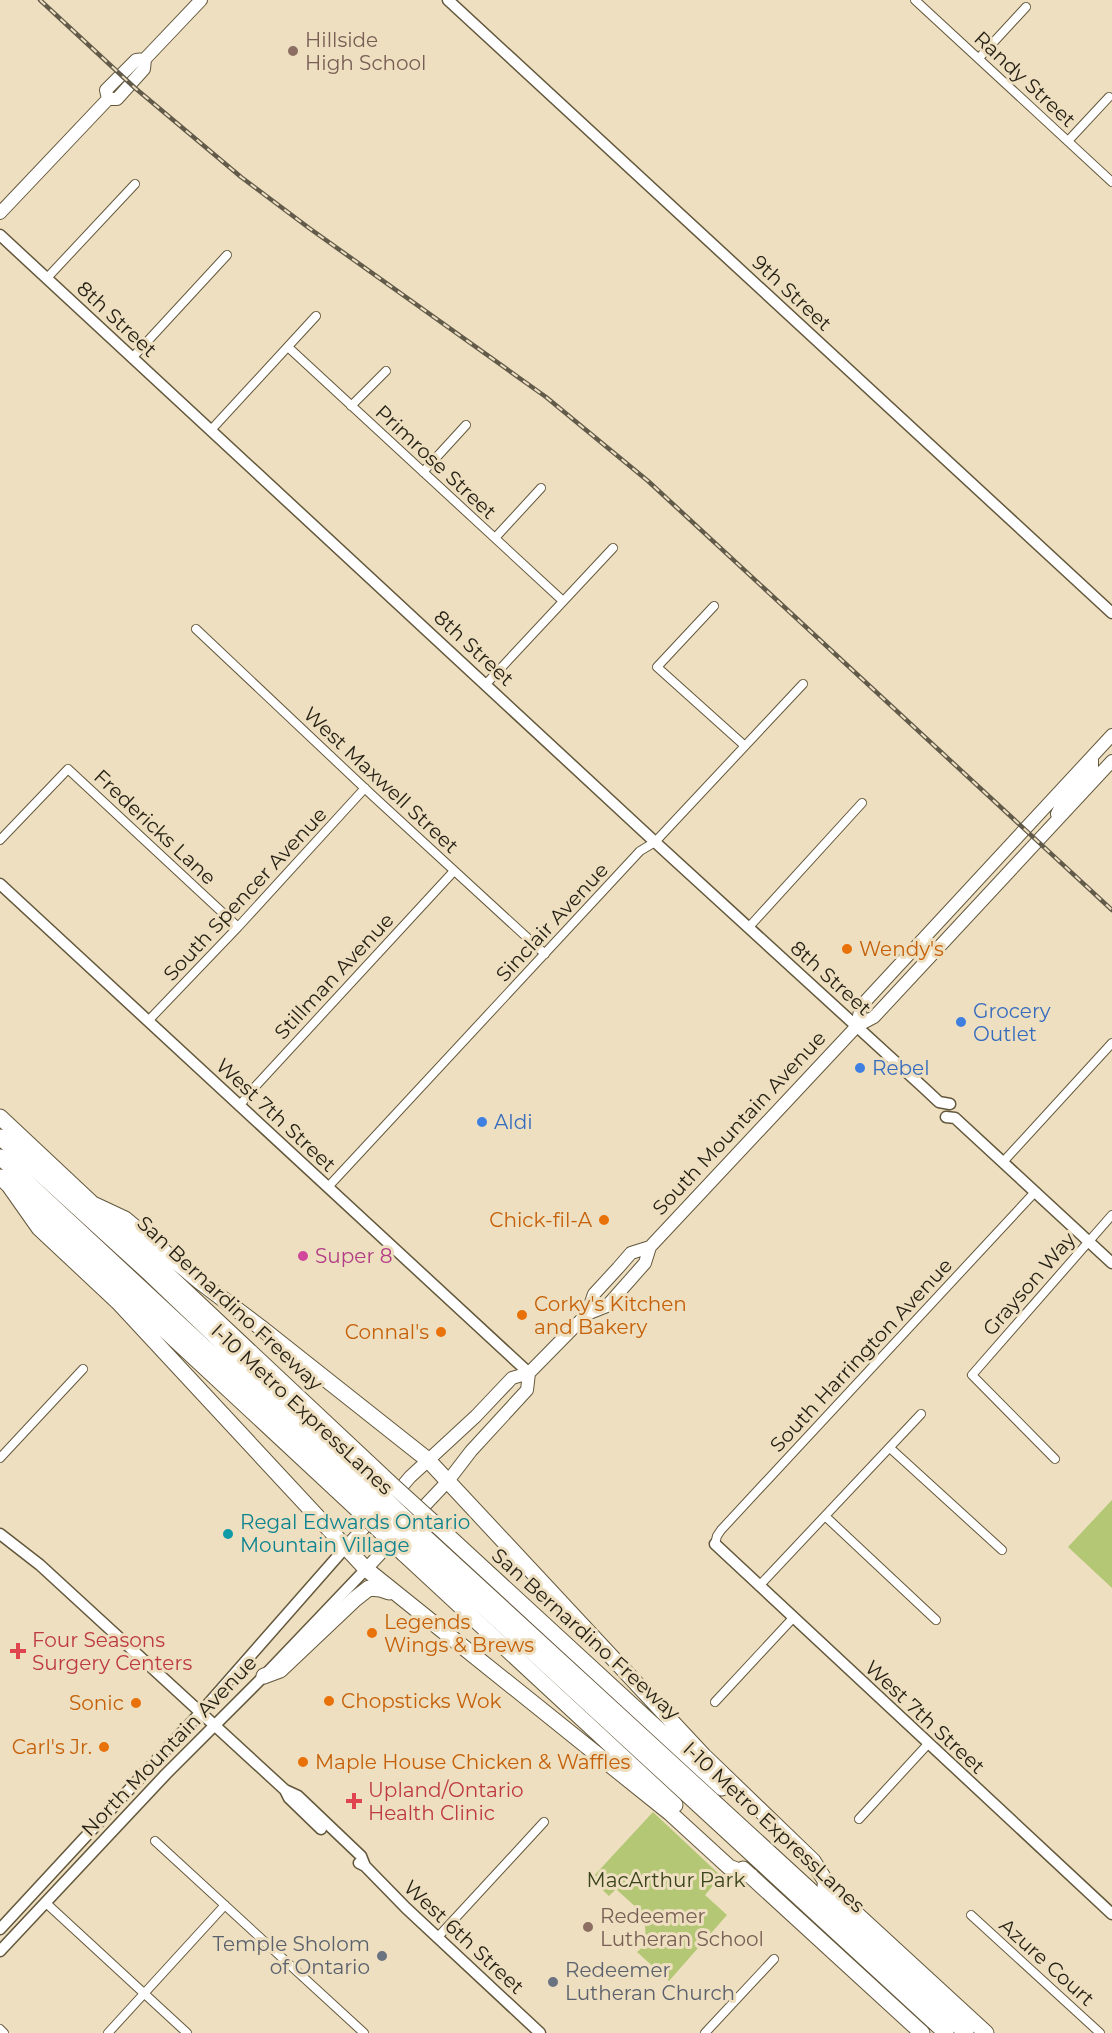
<svg xmlns="http://www.w3.org/2000/svg" width="1112" height="2033" font-family="Montserrat,sans-serif">
	<style>
		.green { fill: #b3c774 }
		.lines { fill: none; stroke-linecap: round; stroke-linejoin: round }
		.street-casing { stroke: #64583c; stroke-width: 10 }
		.secondary-casing { stroke: #64583c; stroke-width: 13 }
		.primary-casing { stroke: #64583c; stroke-width: 14 }
		.highway-casing { stroke: #64583c; stroke-width: 17 }
		.street { stroke: #fff; stroke-width: 8 }
		.secondary { stroke: #fff; stroke-width: 10 }
		.primary { stroke: #fff; stroke-width: 12 }
		.highway { stroke: #fff; stroke-width: 15 }
		.rail-casing { stroke: #635b4a; stroke-width: 4.5 }
		.rail { stroke: #eddfc0; stroke-width: 2; stroke-dasharray: 7; stroke-linecap: butt }
		.highway-bridge-casing { stroke: #64583c; stroke-width: 17; stroke-linecap: butt }
		.highway-bridge { stroke: #fff; stroke-width: 15 }
		.education-dot { fill: #8d6e63; stroke: #eddfc0; stroke-width: 2 }
		.food-dot { fill: #e8710a; stroke: #eddfc0; stroke-width: 2 }
		.shop-dot { fill: #3f7fe0; stroke: #eddfc0; stroke-width: 2 }
		.hotel-dot { fill: #d1479c; stroke: #eddfc0; stroke-width: 2 }
		.culture-dot { fill: #0f9aa8; stroke: #eddfc0; stroke-width: 2 }
		.health-dot { fill: #e0444e; stroke: #eddfc0; stroke-width: 2 }
		.worship-dot { fill: #6b7280; stroke: #eddfc0; stroke-width: 2 }
		.labels { text-anchor: middle; stroke-width: 6; stroke-linejoin: round; paint-order: stroke }
		.education-label { font-size: 20px; fill: #785e54; stroke: #eddfc0; text-anchor: start }
		.street-label { font-size: 20px; fill: #272216; stroke: #eddfc0 }
		.food-label { font-size: 20px; fill: #c56008; stroke: #eddfc0; text-anchor: start }
		.shop-label { font-size: 20px; fill: #366cbe; stroke: #eddfc0; text-anchor: start }
		.hotel-label { font-size: 20px; fill: #b23c85; stroke: #eddfc0; text-anchor: start }
		.culture-label { font-size: 20px; fill: #0d838f; stroke: #eddfc0; text-anchor: start }
		.health-label { font-size: 20px; fill: #be3a42; stroke: #eddfc0; text-anchor: start }
		.park-label { font-size: 20px; fill: #3a431b; stroke: #eddfc0 }
		.worship-label { font-size: 20px; fill: #5b616d; stroke: #eddfc0; text-anchor: end }
	</style>
	<rect width="100%" height="100%" fill="#eddfc0"/>
	<path class="green" d="M1112 1500V1588L1068 1547Z
		M653 1812 721 1876 705 1895 727 1915 669 1981 637 1952 646 1944 645 1925 634 1915 639 1910 616 1889 609 1896 591 1879Z"/>
	<g class="lines">
		<g class="street-casing">
			<path id="street" d="M915 0 1112 182
				M979 58 1026 7
				M1068 141 1109 97
				M47 278 135 184
				M288 347 563 601
				M132 358 227 255
				M351 406 386 371
				M211 430 316 316
				M423 472 466 425
				M495 538 541 488
				M714 606 657 667 745 746
				M196 629 373 796 545 954
				M486 684 613 548
				M0 840 68 769 238 927
				M749 927 862 803
				M148 1021 238 927 365 788
				M240 1105 252 1090 454 871
				M1003 1162 1112 1043
				M328 1187 640 851 655 842 803 684
				M890 1448 1002 1550
				M0 1458 83 1369
				M1055 1459 972 1375 1112 1215
				M825 1516 936 1620
				M715 1544 717 1536 721 1530 1035 1192
				M759 1586 921 1414
				M715 1702 793 1618
				M859 1819 928 1744
				M155 1841 364 2033
				M46 1903 187 2033
				M971 1915 1100 2033
				M437 1938 544 1822
				M0 2029 4 2033
				M108 2033 225 1905
				M705 2033 774 1959"/>
		</g>
		<g class="secondary-casing">
			<path id="secondary" d="M448 0 1112 613
				M0 235 655 842 924 1088 939 1102 950 1104
				M0 884 529 1373
				M946 1117 955 1118 1112 1263
				M0 1534 40 1565 285 1790 298 1796 361 1856 365 1866
				M715 1544 1112 1914
				M285 1790 289 1798 321 1829
				M359 1863 365 1866 406 1908 540 2033
				M0 1929 201 1712 345 1548
				M0 1951 166 1774 264 1676 366 1569"/>
		</g>
		<g class="primary-casing">
			<path id="primary" d="M108 99 106 90 136 60 145 59
				M0 213 108 99H117L144 69 145 59 201 0
				M1057 814 1064 800 1092 769V757
				M857 1026 861 1006 1112 735
				M587 1314 594 1294 618 1268 631 1253 650 1247
				M393 1497 410 1477 476 1416 512 1378 529 1373 587 1314 607 1306 645 1263 650 1247 857 1026 874 1017 1112 761
				M414 1517 448 1481 471 1451 527 1390 529 1373
				M345 1548 375 1516
				M366 1569 396 1537"/>
		</g>
		<g class="highway-casing">
			<path id="highway" d="M0 1117 389 1482
				M0 1137 150 1274 378 1492
				M0 1157 370 1501
				M0 1177 360 1512
				M8 1184 39 1228 118 1302 366 1569 670 1813 729 1867 751 1876
				M93 1204 125 1219 199 1281 260 1327 428 1460 704 1756 813 1861 831 1890
				M433 1522 722 1788
				M422 1534 966 2033
				M416 1545 946 2033
				M404 1554 675 1805
				M264 1676 280 1670 355 1599 369 1588 380 1589 389 1592
				M743 1869 922 2033
				M825 1885 986 2033"/>
		</g>
		<use href="#street" class="street"/>
		<use href="#secondary" class="secondary"/>
		<use href="#primary" class="primary"/>
		<use href="#highway" class="highway"/>
		<g class="rail-casing">
			<path id="rail" d="M40 0 135 88 241 177 309 228 546 397 648 481 1112 910"/>
		</g>
		<use href="#rail" class="rail"/>
		<g class="highway-bridge-casing">
			<path id="highway-bridge" d="M389 1482 433 1522
				M378 1492 422 1534
				M370 1501 416 1545
				M360 1512 404 1554"/>
		</g>
		<use href="#highway-bridge" class="highway-bridge"/>
	</g>
	<g class="education-dot">
		<circle cx="293" cy="51" r="6"/>
		<circle cx="588" cy="1927" r="6"/>
	</g>
	<g class="food-dot">
		<circle cx="847" cy="949" r="6"/>
		<circle cx="604" cy="1220" r="6"/>
		<circle cx="522" cy="1315" r="6"/>
		<circle cx="441" cy="1332" r="6"/>
		<circle cx="372" cy="1633" r="6"/>
		<circle cx="329" cy="1701" r="6"/>
		<circle cx="136" cy="1703" r="6"/>
		<circle cx="104" cy="1747" r="6"/>
		<circle cx="303" cy="1762" r="6"/>
	</g>
	<g class="shop-dot">
		<circle cx="961" cy="1022" r="6"/>
		<circle cx="860" cy="1068" r="6"/>
		<circle cx="482" cy="1122" r="6"/>
	</g>
	<circle class="hotel-dot" cx="303" cy="1256" r="6"/>
	<circle class="culture-dot" cx="228" cy="1534" r="6"/>
	<g class="health-dot">
		<path d="M15 1642h6v6h6v6h-6v6h-6v-6h-6v-6h6z"/>
		<path d="M351 1792h6v6h6v6h-6v6h-6v-6h-6v-6h6z"/>
	</g>
	<g class="worship-dot">
		<circle cx="382" cy="1956" r="6"/>
		<circle cx="553" cy="1982" r="6"/>
	</g>
	<g class="labels">
		<g class="education-label">
			<text x="305" y="47">Hillside<tspan x="305" dy="23">High School</tspan></text>
			<text x="600" y="1923">Redeemer<tspan x="600" dy="23">Lutheran School</tspan></text>
		</g>
		<g class="street-label">
			<text transform="translate(1025 79) rotate(43)" y="7">Randy Street</text>
			<text transform="translate(792 293) rotate(43)" y="7">9th Street</text>
			<text transform="translate(117 319) rotate(43)" y="7">8th Street</text>
			<text transform="translate(436 462) rotate(43)" y="7">Primrose Street</text>
			<text transform="translate(474 648) rotate(43)" y="7">8th Street</text>
			<text transform="translate(381 780) rotate(43)" y="7">West Maxwell Street</text>
			<text transform="translate(155 827) rotate(43)" y="7">Fredericks Lane</text>
			<text transform="translate(245 894) rotate(-47)" y="7">South Spencer Avenue</text>
			<text transform="translate(552 922) rotate(-47)" y="7">Sinclair Avenue</text>
			<text transform="translate(334 976) rotate(-47)" y="7">Stillman Avenue</text>
			<text transform="translate(831 978) rotate(42)" y="7">8th Street</text>
			<text transform="translate(276 1115) rotate(43)" y="7">West 7th Street</text>
			<text transform="translate(739 1123) rotate(-47)" y="7">South Mountain Avenue</text>
			<text transform="translate(1029 1284) rotate(-49)" y="7">Grayson Way</text>
			<text transform="translate(230 1303) rotate(43)" y="7">San Bernardino Freeway</text>
			<text transform="translate(861 1355) rotate(-47)" y="7">South Harrington Avenue</text>
			<text transform="translate(302 1409) rotate(43)" y="7">I-10 Metro ExpressLanes</text>
			<text transform="translate(586 1634) rotate(42)" y="7">San Bernardino Freeway</text>
			<text transform="translate(925 1717) rotate(43)" y="7">West 7th Street</text>
			<text transform="translate(169 1746) rotate(-46)" y="7">North Mountain Avenue</text>
			<text transform="translate(774 1827) rotate(43)" y="7">I-10 Metro ExpressLanes</text>
			<text transform="translate(464 1937) rotate(43)" y="7">West 6th Street</text>
			<text transform="translate(1047 1962) rotate(42)" y="7">Azure Court</text>
		</g>
		<g class="food-label">
			<text x="859" y="956">Wendy's</text>
			<text x="592" y="1227" text-anchor="end">Chick-fil-A</text>
			<text x="534" y="1311">Corky's Kitchen<tspan x="534" dy="23">and Bakery</tspan></text>
			<text x="429" y="1339" text-anchor="end">Connal's</text>
			<text x="384" y="1629">Legends<tspan x="384" dy="23">Wings &amp; Brews</tspan></text>
			<text x="341" y="1708">Chopsticks Wok</text>
			<text x="124" y="1710" text-anchor="end">Sonic</text>
			<text x="92" y="1754" text-anchor="end">Carl's Jr.</text>
			<text x="315" y="1769">Maple House Chicken &amp; Waffles</text>
		</g>
		<g class="shop-label">
			<text x="973" y="1018">Grocery<tspan x="973" dy="23">Outlet</tspan></text>
			<text x="872" y="1075">Rebel</text>
			<text x="494" y="1129">Aldi</text>
		</g>
		<g class="hotel-label">
			<text x="315" y="1263">Super 8</text>
		</g>
		<g class="culture-label">
			<text x="240" y="1529">Regal Edwards Ontario<tspan x="240" dy="23">Mountain Village</tspan></text>
		</g>
		<g class="health-label">
			<text x="32" y="1647">Four Seasons<tspan x="32" dy="23">Surgery Centers</tspan></text>
			<text x="368" y="1797">Upland/Ontario<tspan x="368" dy="23">Health Clinic</tspan></text>
		</g>
		<g class="park-label">
			<text x="666" y="1887">MacArthur Park</text>
		</g>
		<g class="worship-label">
			<text x="370" y="1951">Temple Sholom<tspan x="370" dy="23">of Ontario</tspan></text>
			<text x="565" y="1977" text-anchor="start">Redeemer<tspan x="565" dy="23">Lutheran Church</tspan></text>
		</g>
	</g>
</svg>
